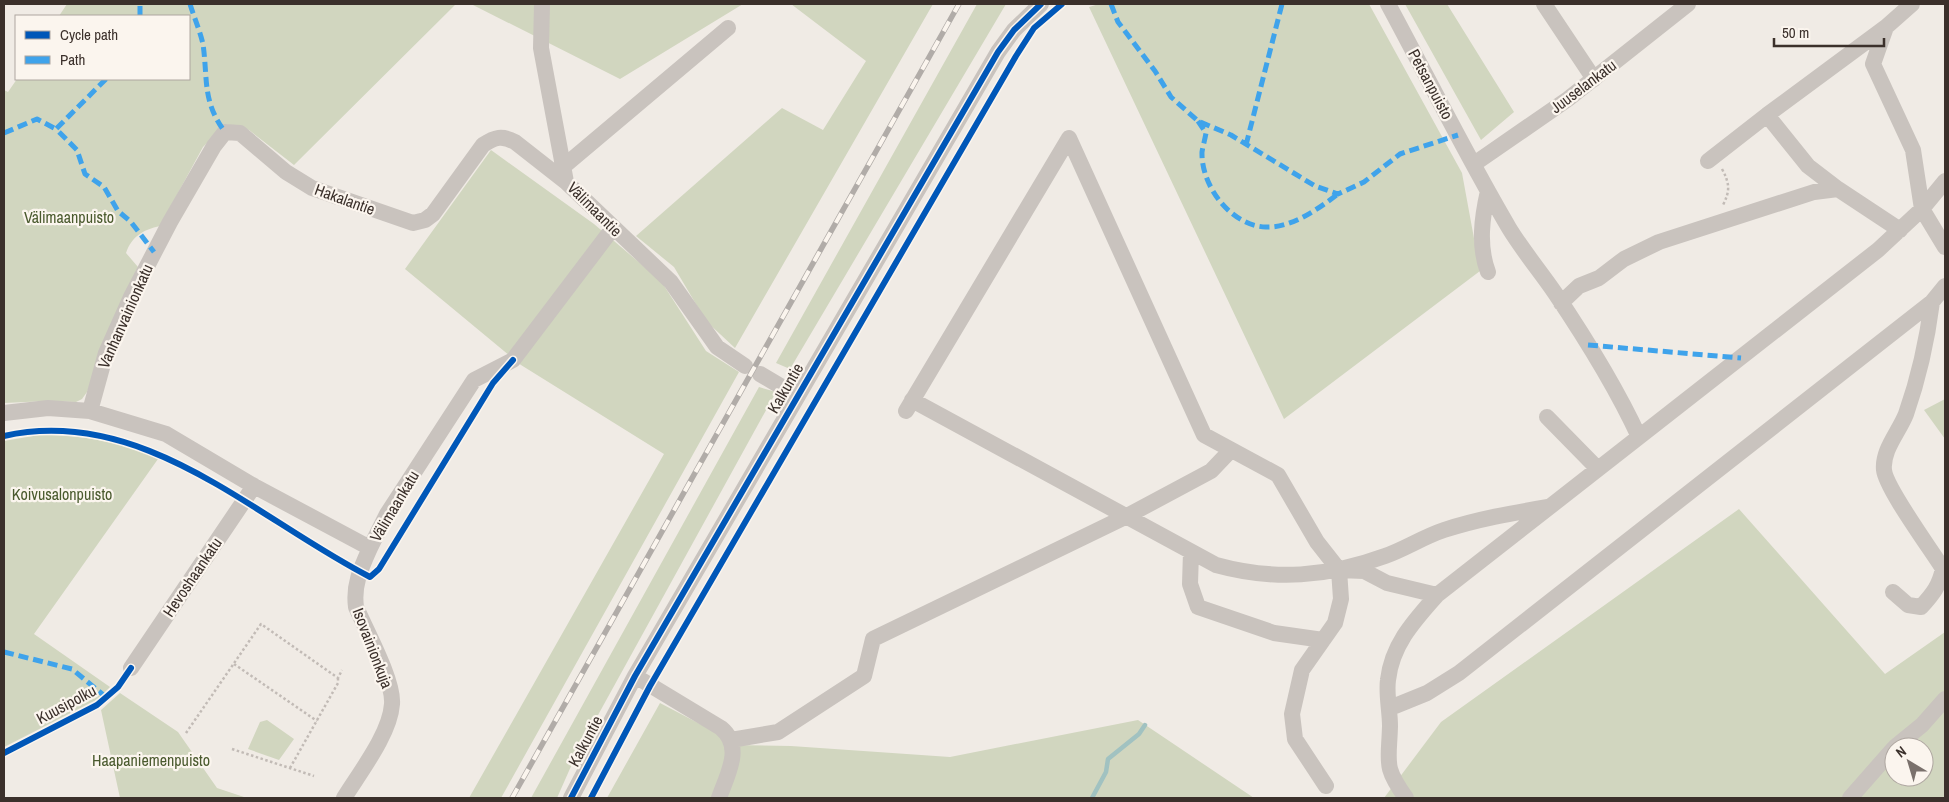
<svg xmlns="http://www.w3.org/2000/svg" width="1949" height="802" font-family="'Archivo Narrow',sans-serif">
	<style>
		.green { fill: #d1d6bf; fill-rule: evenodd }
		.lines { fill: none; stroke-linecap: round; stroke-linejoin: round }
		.stream { stroke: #a1c2c1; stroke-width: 4.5 }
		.path { stroke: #c2bbb6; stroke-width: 2.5; stroke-dasharray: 2.5 2.5; stroke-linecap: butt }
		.minor { stroke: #c9c3be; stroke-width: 16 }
		.rail-casing { stroke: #b1aca8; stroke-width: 5.5 }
		.rail { stroke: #fbf5ee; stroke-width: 4; stroke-dasharray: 11; stroke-linecap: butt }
		.quiet { stroke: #3fa3eb; stroke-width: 5; stroke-dasharray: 10 5; stroke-linecap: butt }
		.cycleway-casing { stroke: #fbf5ee; stroke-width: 9 }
		.cycleway { stroke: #0057b8; stroke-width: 6 }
		.labels { text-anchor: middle; stroke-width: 4.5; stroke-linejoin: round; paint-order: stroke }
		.street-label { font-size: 16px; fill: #3b302b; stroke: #fbf5ee }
		.park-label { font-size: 16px; fill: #4a5a2e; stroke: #fbf5ee }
	</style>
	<rect width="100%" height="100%" fill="#f0ebe5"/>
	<path class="green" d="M67 4H456L294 165 249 130 226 124 203 147 160 226C143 230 132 236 126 253L138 267 87 392 82 399 76 402 47 401 4 403V90L8 92 17 79H189V16H59Z
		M471 4H743L620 79Z
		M791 4H933L735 348 706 321 674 267 636 236 782 108 823 130 866 61Z
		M977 4H1006L790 369 776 363Z
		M1099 4H1369L1462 173 1480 271 1284 419 1089 7Z
		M1405 4H1447L1514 112 1481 140Z
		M491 150 594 224 661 281 706 351 739 372 501 798H469L664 454 521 365 405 269Z
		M759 387 776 392 576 755 557 798H531Z
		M1945 399V439L1924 410Z
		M39 435C80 435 120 441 158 459L34 634 110 687 98 699 4 747V441Z
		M1739 509 1885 674 1945 632V798H1384L1441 722ZM1894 747H1924V777H1894Z
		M120 693 178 732 217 788 247 798H120L101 710Z
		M660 703 721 735 729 745 791 746 950 757 1138 720 1254 798H607Z
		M267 720 294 739 279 760 248 749 260 722Z"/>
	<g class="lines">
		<path class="stream" d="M1092 798 1106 772 1108 759 1139 734 1145 725"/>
		<path class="path" d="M1722 169C1730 184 1730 191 1723 205
			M234 664 317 721
			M186 733 261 624 338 678 342 670
			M232 749 314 776
			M290 768 338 683V678"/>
		<path class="minor" d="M542 4 541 48 566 182 671 282 717 347 745 366
			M1388 4C1428 78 1466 155 1509 228 1523 251 1540 271 1555 293 1586 339 1616 387 1639 437
			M1544 4 1594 79
			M1912 4 1886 27 1873 64 1913 150 1922 209 1945 247
			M1708 161 1767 115
			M1474 164 1568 99 1688 4
			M563 167 728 28
			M1838 189 1808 166 1767 115 1886 27
			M1488 191C1482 217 1478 246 1488 272
			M1932 302C1927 341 1919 377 1906 414 1899 432 1882 450 1884 470 1886 489 1933 552 1945 572
			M1561 303 1579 286 1599 278 1624 259 1659 242 1814 192 1838 189 1900 230
			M760 374 797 396
			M912 400 1216 565C1274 581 1328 577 1385 556 1405 549 1423 537 1444 530 1478 519 1512 513 1548 507
			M90 411 106 353 131 297 170 222 214 146 225 132 240 133 286 172 312 188 413 223 425 220 433 214 483 145C495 137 502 135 515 142L566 182
			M906 411 1069 138 1204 435 1278 475 1317 542 1339 570 1364 571 1387 583 1437 595
			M4 413 48 408 90 411 166 434 254 486 370 548 387 514 474 380 513 360 613 228
			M1547 417 1598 469
			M1191 552 1190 584 1198 607 1274 633 1323 640
			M1893 592 1908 605 1921 607C1933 594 1940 585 1943 568
			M131 668 254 486
			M635 676 721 728C744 747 727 775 719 798
			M1390 708 1427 693 1459 673 1932 302 1945 286
			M731 740 778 732 864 676 873 639 1125 517 1211 471 1231 450
			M1895 747 1922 725 1945 699
			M1326 786 1295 739 1292 714 1302 670 1335 623 1341 599 1339 570
			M344 798C360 772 390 734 392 704 394 681 366 630 356 607 353 585 361 568 370 548
			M571 798 635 676 998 52 1014 30 1041 4
			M1406 798C1383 766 1389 763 1390 726 1390 711 1386 694 1388 680 1392 644 1415 620 1437 595L1878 250 1922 209 1945 181
			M1850 798 1894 748"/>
		<g class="rail-casing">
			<path id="rail" d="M512 798 959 4"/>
		</g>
		<use href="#rail" class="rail"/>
		<path class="quiet" d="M190 4C194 17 200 31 203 44 208 80 202 101 225 132
			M1111 4 1118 22 1155 71 1171 97 1198 121 1231 135 1315 186 1338 194 1364 182 1400 154 1458 135
			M140 16V4
			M106 79 56 129 77 150 85 174 104 187 118 211 131 222 154 252
			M1198 121 1206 133C1205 139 1203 146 1202 152 1201 186 1231 226 1266 227 1292 228 1318 209 1338 194
			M4 133 37 119 56 129
			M1246 145 1282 4
			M1588 345 1741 358
			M4 652 72 669 107 698"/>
		<g class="cycleway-casing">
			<path id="cycleway" d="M4 436C143 405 255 518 370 577L379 569 493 383 513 360
				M4 753 97 705 118 687 131 668
				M571 798 635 676 998 52 1014 30 1041 4
				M591 798 650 686 1016 56 1034 28 1062 4"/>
		</g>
		<use href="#cycleway" class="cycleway"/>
	</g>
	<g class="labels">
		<g class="street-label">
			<text transform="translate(1431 84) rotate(62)" y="6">Petsanpuisto</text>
			<text transform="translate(1583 86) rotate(-37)" y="6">Juuselankatu</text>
			<text transform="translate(345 199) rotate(20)" y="6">Hakalantie</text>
			<text transform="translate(595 209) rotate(45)" y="6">Välimaantie</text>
			<text transform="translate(125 316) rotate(-66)" y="6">Vanhanvainionkatu</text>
			<text transform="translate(785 388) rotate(-60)" y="6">Kalkuntie</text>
			<text transform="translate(394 506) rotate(-59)" y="6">Välimaankatu</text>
			<text transform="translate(192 577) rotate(-56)" y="6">Hevoshaankatu</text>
			<text transform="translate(373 648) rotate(69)" y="6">Isovainionkuja</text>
			<text transform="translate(66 704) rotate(-28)" y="6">Kuusipolku</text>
			<text transform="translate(585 741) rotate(-62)" y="6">Kalkuntie</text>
		</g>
		<g class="park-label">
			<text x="69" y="223">Välimaanpuisto</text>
			<text x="62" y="500">Koivusalonpuisto</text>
			<text x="151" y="766">Haapaniemenpuisto</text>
		</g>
	</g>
	<rect width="1949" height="802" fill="none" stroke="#3b302b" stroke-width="10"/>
	<rect x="15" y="15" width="175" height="65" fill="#fbf5ee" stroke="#aea6a0"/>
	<rect x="25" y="31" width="25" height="8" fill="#0057b8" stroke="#aea6a0"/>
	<text x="60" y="40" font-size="15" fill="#3b302b">Cycle path</text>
	<rect x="25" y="56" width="25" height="8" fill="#3fa3eb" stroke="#aea6a0"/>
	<text x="60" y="65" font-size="15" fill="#3b302b">Path</text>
	<g transform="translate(1909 762) rotate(322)"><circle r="24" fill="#fbf5ee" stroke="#aea6a0"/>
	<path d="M0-4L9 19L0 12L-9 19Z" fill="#7a716c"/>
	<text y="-8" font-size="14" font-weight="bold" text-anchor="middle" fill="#3b302b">N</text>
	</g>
	<path d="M1774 38v8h110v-8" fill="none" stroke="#3b302b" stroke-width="2.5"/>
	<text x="1782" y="38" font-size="15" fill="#3b302b" stroke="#fbf5ee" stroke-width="4" paint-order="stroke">50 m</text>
</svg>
